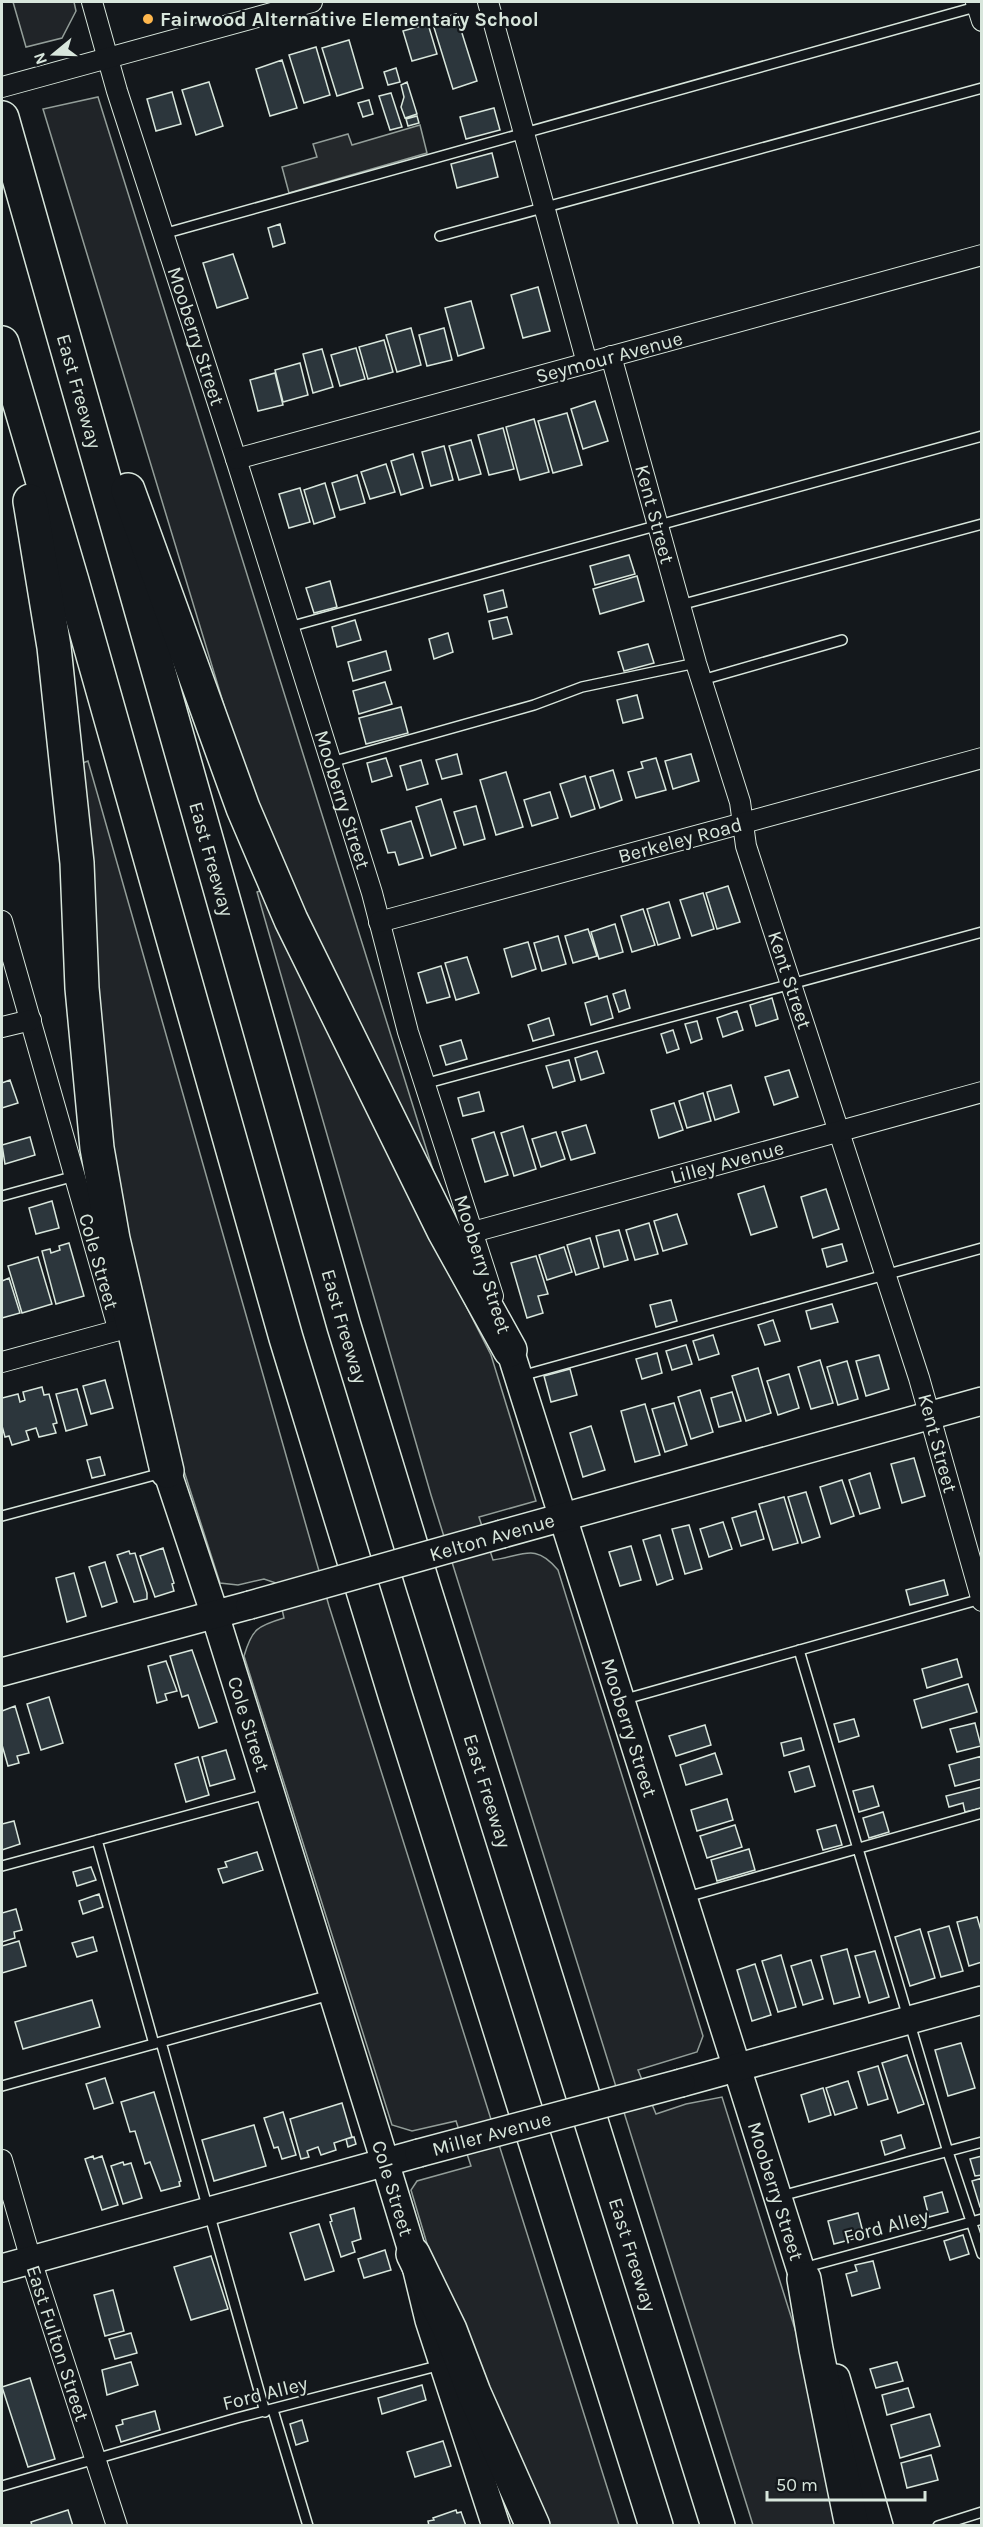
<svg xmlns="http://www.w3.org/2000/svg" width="983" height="2527" font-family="Karla,sans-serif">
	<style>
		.green { fill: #202428; stroke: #939e99; stroke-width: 1.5 }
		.parking { fill: #24282b; stroke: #939e99; stroke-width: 1.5 }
		.building { fill: #2c363c; stroke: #d8e6dc; stroke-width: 1.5 }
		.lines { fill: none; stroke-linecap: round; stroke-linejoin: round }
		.lane-casing { stroke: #d8e6dc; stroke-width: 12 }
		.street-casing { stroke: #d8e6dc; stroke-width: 22 }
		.secondary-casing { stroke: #d8e6dc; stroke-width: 30 }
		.highway-casing { stroke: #d8e6dc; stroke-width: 36 }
		.lane { stroke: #14181c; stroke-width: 9 }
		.street { stroke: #14181c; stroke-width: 20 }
		.secondary { stroke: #14181c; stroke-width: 27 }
		.highway { stroke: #14181c; stroke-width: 33 }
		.secondary-bridge-casing { stroke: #d8e6dc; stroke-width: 30; stroke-linecap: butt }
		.secondary-bridge { stroke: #14181c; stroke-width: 27 }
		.poi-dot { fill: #ffb74d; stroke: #14181c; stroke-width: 2 }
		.labels { text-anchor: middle; stroke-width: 4.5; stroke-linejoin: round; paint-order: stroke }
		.poi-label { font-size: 20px; font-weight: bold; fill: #d8e6dc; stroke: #14181c; text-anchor: start }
		.street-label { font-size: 20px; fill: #d8e6dc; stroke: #14181c }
	</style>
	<rect width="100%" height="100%" fill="#14181c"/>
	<path class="green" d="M13 2H74L76 11 62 38 26 47Z
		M98 97 437 1183 296 897 236 745 43 109Z
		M88 761 329 1606 619 2525H543L436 2274 411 2190 417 2181 471 2166 456 2121 412 2131 392 2125 244 1656C252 1629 257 1626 284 1618L276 1583 264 1579 238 1585 220 1583 148 1359 108 1130 80 764Z
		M265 889 352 1081 491 1355 536 1501 479 1517 493 1560C523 1556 535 1542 558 1570L703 2036 697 2052 638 2070 656 2114 686 2104 722 2097 805 2361 836 2525H753L431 1495 257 892Z"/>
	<path class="parking" d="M420 125 427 153 289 193 282 167 317 157 313 144 348 134 352 145Z"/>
	<path class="building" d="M456 14 477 81 453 89 432 21Z
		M428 24 437 54 412 61 403 31Z
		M349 40 363 88 337 96 322 48Z
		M316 47 330 95 304 103 289 55Z
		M282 60 297 108 270 116 256 69Z
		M396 68 400 82 388 85 384 72Z
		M209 82 223 126 196 135 182 90Z
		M407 82 417 114 405 118 401 107 404 97 401 85Z
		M172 92 181 124 156 131 147 99Z
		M391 93 402 127 390 130 379 96Z
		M369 100 373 114 363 117 358 103Z
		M494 108 500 130 466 139 460 117Z
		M417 116 419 123 408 126 406 119Z
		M492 153 498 177 457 188 451 164Z
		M280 224 285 243 273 247 268 228Z
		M233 254 248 298 217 308 203 263Z
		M538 287 550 331 523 338 511 295Z
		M471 301 484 348 458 356 445 308Z
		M411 328 421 365 397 372 386 335Z
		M444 328 452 360 427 366 419 335Z
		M384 340 393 372 368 379 359 347Z
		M356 348 365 379 340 386 331 355Z
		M322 349 333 387 313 393 303 354Z
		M300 363 308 395 283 402 275 370Z
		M275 373 283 405 258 411 250 380Z
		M595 401 608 441 583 449 571 409Z
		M567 413 582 465 553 473 538 421Z
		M534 419 549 472 520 480 506 427Z
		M503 428 514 469 489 475 478 435Z
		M471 440 481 474 459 480 449 446Z
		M444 446 453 480 431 486 422 452Z
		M413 454 423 488 401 495 391 461Z
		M386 464 395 492 370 499 361 472Z
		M357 475 365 503 340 510 332 483Z
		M325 483 335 517 314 524 304 490Z
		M300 488 310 522 289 528 279 494Z
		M629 555 635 574 595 585 590 566Z
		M637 576 644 601 600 614 593 589Z
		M330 581 337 607 314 613 306 588Z
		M503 590 507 607 488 612 484 595Z
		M507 617 512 634 493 639 489 621Z
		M355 620 361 640 337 647 332 627Z
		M448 633 453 652 434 659 429 639Z
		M648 644 654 663 624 671 618 652Z
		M386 651 391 670 353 681 348 662Z
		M385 682 392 704 359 714 353 691Z
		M637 695 643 718 623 723 617 700Z
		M401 707 408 733 366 744 359 718Z
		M457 754 462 774 442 779 436 760Z
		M691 754 699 781 673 789 665 761Z
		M386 758 392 776 372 782 367 763Z
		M656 758 666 790 636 798 628 772 643 768 641 762Z
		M421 760 428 784 407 790 400 766Z
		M613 770 622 800 600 808 590 777Z
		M506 772 523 827 496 835 480 780Z
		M585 776 595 809 571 817 560 784Z
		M550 792 558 818 532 826 524 800Z
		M441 799 456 848 431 856 416 807Z
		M476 806 485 839 464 845 454 812Z
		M411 821 423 858 399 865 395 852 388 853 381 830Z
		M728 886 740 922 717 929 706 893Z
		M703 893 714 929 692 936 680 900Z
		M669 902 680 938 658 945 647 909Z
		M643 909 655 945 632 952 621 916Z
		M615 924 623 952 599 959 591 932Z
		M588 929 597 956 573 963 565 936Z
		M558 936 566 964 542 971 534 943Z
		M528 942 536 969 512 977 504 949Z
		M467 957 479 993 456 1000 445 963Z
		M441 966 450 997 427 1003 418 973Z
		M625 990 630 1008 619 1012 613 994Z
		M607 996 613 1018 591 1025 585 1003Z
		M772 998 778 1019 756 1026 750 1005Z
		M737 1011 743 1030 723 1037 717 1018Z
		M549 1018 554 1035 533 1041 528 1025Z
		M697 1021 702 1039 691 1043 685 1024Z
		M673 1030 679 1049 667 1053 661 1034Z
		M461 1040 467 1059 446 1065 440 1046Z
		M597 1051 604 1073 581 1080 575 1058Z
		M569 1060 575 1081 553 1088 546 1066Z
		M789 1070 798 1097 774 1105 765 1077Z
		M2 1080V1083L10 1080 18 1103 2 1108Z
		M731 1085 739 1112 715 1120 707 1092Z
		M479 1092 484 1111 463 1116 458 1098Z
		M703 1093 711 1121 687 1128 679 1101Z
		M674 1103 683 1130 659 1138 651 1110Z
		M586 1125 595 1153 571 1160 562 1132Z
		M523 1126 536 1169 514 1176 501 1133Z
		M494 1132 508 1175 485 1182 472 1139Z
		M556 1132 565 1159 541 1167 532 1139Z
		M30 1137 35 1155 5 1164 2 1145Z
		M764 1186 777 1227 751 1235 738 1194Z
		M826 1189 839 1229 813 1238 801 1197Z
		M52 1201 59 1228 36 1234 29 1208Z
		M677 1214 687 1244 663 1251 654 1221Z
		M649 1223 658 1254 635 1260 626 1230Z
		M619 1230 628 1260 604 1267 596 1236Z
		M590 1238 599 1268 576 1275 567 1245Z
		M69 1243 84 1296 56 1304 42 1251 50 1249 51 1253 60 1250 59 1246Z
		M842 1244 847 1261 827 1267 822 1249Z
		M564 1247 572 1272 547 1280 539 1255Z
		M536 1256 548 1294 538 1296 543 1313 527 1318 511 1263Z
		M38 1257 52 1304 22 1313 8 1266Z
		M9 1278 20 1313 2 1318V1281Z
		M671 1300 677 1321 656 1327 650 1305Z
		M832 1304 838 1322 811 1329 806 1311Z
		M773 1320 780 1341 765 1345 758 1325Z
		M713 1335 719 1354 699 1360 693 1341Z
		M686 1345 692 1364 672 1370 666 1351Z
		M657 1353 662 1373 642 1379 636 1359Z
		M879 1355 889 1389 866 1396 856 1361Z
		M820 1360 833 1403 811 1409 798 1367Z
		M847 1361 858 1399 838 1405 827 1367Z
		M758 1368 771 1413 746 1421 732 1376Z
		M570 1369 577 1395 551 1402 544 1376Z
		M789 1374 799 1408 778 1415 767 1381Z
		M105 1380 113 1408 91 1414 83 1386Z
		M42 1387 44 1395 49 1394 57 1423 53 1424 56 1433 39 1437 36 1428 26 1431 29 1440 12 1445 9 1436 5 1437 2 1426V1398L18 1394 20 1402 25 1400 23 1392Z
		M77 1389 87 1425 66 1431 56 1394Z
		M700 1390 713 1432 691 1439 678 1397Z
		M732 1392 741 1421 719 1427 711 1398Z
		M674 1403 687 1445 665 1452 652 1409Z
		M645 1404 660 1455 635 1462 621 1411Z
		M591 1426 605 1470 583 1477 570 1433Z
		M100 1457 105 1475 92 1478 87 1460Z
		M914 1458 925 1496 902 1503 891 1464Z
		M870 1473 880 1508 860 1514 849 1480Z
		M842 1480 854 1516 831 1524 820 1487Z
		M806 1492 820 1537 802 1543 788 1497Z
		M784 1497 798 1543 773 1550 759 1504Z
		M756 1511 764 1539 741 1546 732 1518Z
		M723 1522 732 1549 709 1557 700 1529Z
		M689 1525 702 1569 685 1574 672 1529Z
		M660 1535 673 1579 657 1585 643 1540Z
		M631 1546 641 1580 620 1586 609 1552Z
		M163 1548 174 1583 172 1584 174 1591 155 1597 140 1556Z
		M129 1551 130 1554 135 1553 147 1593V1599L134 1602 117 1555Z
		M105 1562 117 1602 102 1607 89 1567Z
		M74 1573 86 1616 67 1622 56 1578Z
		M944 1580 948 1595 910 1605 906 1590Z
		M192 1650 217 1722 199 1728 188 1695 182 1697 170 1656Z
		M957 1659 962 1677 927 1688 922 1669Z
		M166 1661 177 1691 165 1694 167 1700 157 1703 148 1666Z
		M968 1684 977 1712 922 1728 914 1700Z
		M49 1697 63 1743 41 1750 27 1704Z
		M15 1706 29 1753 17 1756 19 1763 8 1766 2 1745V1711Z
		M854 1719 859 1736 839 1742 834 1724Z
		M975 1723 981 1746 957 1752 950 1729Z
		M705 1725 711 1745 676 1756 669 1736Z
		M801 1738 804 1750 784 1756 781 1743Z
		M226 1750 235 1779 210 1786 202 1757Z
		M715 1753 722 1774 686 1785 680 1765Z
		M982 1756V1779L955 1786 949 1765Z
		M198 1757 209 1795 186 1802 175 1764Z
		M809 1766 815 1786 795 1792 789 1772Z
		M873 1786 879 1806 859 1812 853 1791Z
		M982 1787V1808L965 1812 963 1803 949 1807 946 1796Z
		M727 1799 733 1820 697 1831 691 1810Z
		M883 1812 889 1832 869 1838 863 1818Z
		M14 1821 20 1844 2 1850V1824Z
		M735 1825 742 1847 707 1858 700 1836Z
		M836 1825 842 1845 823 1850 817 1830Z
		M749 1849 755 1870 717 1881 711 1860Z
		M257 1852 263 1870 223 1883 218 1869 227 1867 225 1862Z
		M91 1867 96 1880 77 1886 73 1872Z
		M99 1894 103 1907 83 1914 79 1901Z
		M16 1909 22 1930 14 1932 15 1938 2 1942V1913Z
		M977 1917 982 1934V1962L969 1966 957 1922Z
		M949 1926 963 1971 941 1977 928 1932Z
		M920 1929 935 1978 910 1986 895 1937Z
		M93 1937 97 1951 77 1957 72 1943Z
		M19 1941 26 1966 2 1973V1946Z
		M847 1949 860 1997 834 2004 821 1956Z
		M875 1951 889 1997 869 2003 855 1956Z
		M781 1955 796 2007 778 2012 762 1961Z
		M811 1960 823 1999 803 2005 791 1966Z
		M755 1964 771 2015 752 2021 737 1970Z
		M92 2000 100 2027 23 2049 15 2022Z
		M961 2043 975 2088 948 2096 935 2050Z
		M907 2055 924 2104 898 2113 882 2063Z
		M878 2066 888 2099 868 2105 858 2072Z
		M105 2078 113 2103 94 2109 86 2084Z
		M848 2081 857 2108 835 2115 826 2088Z
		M823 2088 831 2115 809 2122 801 2095Z
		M154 2092 181 2181 179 2182 180 2186 161 2191 150 2162 145 2164 135 2131 130 2132 121 2102Z
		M342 2103 352 2137 334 2143 336 2150 321 2155 318 2147 307 2151 309 2157 301 2159 290 2119Z
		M283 2112 296 2155 282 2159 278 2147 274 2148 264 2118Z
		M254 2125 266 2166 214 2181 202 2140Z
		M901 2135 905 2148 885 2155 881 2141Z
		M354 2137 356 2144 348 2147 346 2139Z
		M93 2156 94 2159 102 2156 118 2205 102 2210 85 2159Z
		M982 2156V2175L975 2176 970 2159Z
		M123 2162 124 2165 131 2163 142 2198 123 2204 111 2166Z
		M982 2178V2207H980L972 2181Z
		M942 2192 948 2212 929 2217 924 2197Z
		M354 2208 361 2239 352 2242 355 2252 341 2257 330 2222 332 2221 330 2215Z
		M858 2213 864 2236 834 2244 828 2221Z
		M319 2224 334 2271 305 2280 290 2233Z
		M963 2235 969 2254 950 2260 944 2241Z
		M385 2250 391 2270 364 2278 358 2259Z
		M211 2256 228 2309 191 2320 174 2267Z
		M873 2261 880 2288 852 2296 846 2274 857 2271 855 2265Z
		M113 2290 124 2331 105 2336 94 2295Z
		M131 2333 137 2353 115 2359 109 2339Z
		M131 2362 138 2385 107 2395 102 2370Z
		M897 2362 903 2381 876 2388 870 2369Z
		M30 2378 55 2459 28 2467 2 2387Z
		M422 2385 426 2400 382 2414 378 2398Z
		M908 2388 914 2407 887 2415 882 2395Z
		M155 2411 160 2430 121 2442 116 2426 123 2424 122 2420Z
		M930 2414 940 2446 900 2458 891 2425Z
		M302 2420 308 2441 296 2445 290 2424Z
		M443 2441 451 2466 415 2477 407 2452Z
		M931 2455 938 2480 907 2488 901 2463Z
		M68 2510 73 2526H32L31 2522Z
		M456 2510 457 2513 461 2512 466 2526H429L428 2521 434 2520 433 2518Z"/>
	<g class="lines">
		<g class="lane-casing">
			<path id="lane" d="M163 234 979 6
				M440 236 982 88
				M680 605 982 524
				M289 627 982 436
				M702 680 842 640
				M331 762 534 705 582 687 696 663
				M424 1084 982 932
				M2 1196 75 1176
				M521 1376 982 1248
				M2 1516 162 1473
				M799 1650 948 2152 982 2254
				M622 1700 981 1599
				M97 1840 154 2044
				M2 1866 267 1794
				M687 1897 982 1813
				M161 2042 265 2412
				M2 2086 330 1995
				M781 2196 982 2142
				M803 2268 982 2219
				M273 2410 308 2526
				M2 2486 237 2418 441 2365
				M938 2526 982 2512"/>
		</g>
		<g class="street-casing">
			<g id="street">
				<path id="s1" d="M92 2 117 91 236 459 372 893 408 1032 493 1296"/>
				<path d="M488 2 587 363"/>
				<path d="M976 2 982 21"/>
				<path d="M2 87 312 2"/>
				<path d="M611 356 696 663 740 802 746 846 919 1378 982 1601"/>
				<path d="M236 459 982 255"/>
				<path id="s2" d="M2 921 118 1328"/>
				<path d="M379 922 982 758"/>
				<path d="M2 1027 31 1020"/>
				<path d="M473 1232 982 1092"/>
				<path d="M2 1362 119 1330"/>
				<path d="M2 2160 31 2260 117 2526"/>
			</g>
		</g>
		<g class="secondary-casing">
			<g id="secondary">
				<path id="s3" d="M510 1350 810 2299"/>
				<path id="s4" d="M167 1471 215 1615 377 2136 413 2254 429 2320 496 2526"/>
				<path d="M502 1534 982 1401"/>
				<path d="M2 1672 250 1605"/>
				<path d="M681 2083 982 2000"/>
				<path d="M2 2268 419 2153"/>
				<path d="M836 2378 879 2526"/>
			</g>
		</g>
		<g class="highway-casing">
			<g id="highway">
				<path id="s5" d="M2 118 344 1326 423 1585 718 2526"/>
				<path d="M2 343 72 581 286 1338 395 1695 656 2526"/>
				<path d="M128 490 243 808 291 920 444 1231 510 1350"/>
				<path d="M30 501 54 647 77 863 82 988 97 1148 113 1239 167 1471"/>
				<path d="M413 2254 450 2330 474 2393 533 2526"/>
				<path d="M804 2279 816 2349 852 2526"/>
			</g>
		</g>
		<use href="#lane" class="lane"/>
		<use href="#street" class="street"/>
		<use href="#secondary" class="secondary"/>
		<use href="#highway" class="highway"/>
		<g class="secondary-bridge-casing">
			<g id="secondary-bridge">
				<path d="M250 1605 502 1534"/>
				<path id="s6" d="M419 2153 681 2083"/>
			</g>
		</g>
		<use href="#secondary-bridge" class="secondary-bridge"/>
	</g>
	<circle class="poi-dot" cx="148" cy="19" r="6"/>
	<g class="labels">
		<g class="poi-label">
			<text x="160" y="26">Fairwood Alternative Elementary School</text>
		</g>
		<g class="street-label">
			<text dy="7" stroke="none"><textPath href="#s1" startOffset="350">Mooberry Street</textPath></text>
			<text transform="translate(609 357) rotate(-15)" y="7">Seymour Avenue</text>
			<text dy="7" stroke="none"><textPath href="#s5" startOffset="284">East Freeway</textPath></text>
			<text transform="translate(655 514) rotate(75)" y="7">Kent Street</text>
			<text dy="7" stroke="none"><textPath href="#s1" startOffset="836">Mooberry Street</textPath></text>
			<text transform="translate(680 840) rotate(-15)" y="7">Berkeley Road</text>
			<text dy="7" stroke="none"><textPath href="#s5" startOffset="770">East Freeway</textPath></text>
			<text transform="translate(790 980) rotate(72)" y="7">Kent Street</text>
			<text transform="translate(727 1162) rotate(-15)" y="7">Lilley Avenue</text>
			<text dy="7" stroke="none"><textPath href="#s2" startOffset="354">Cole Street</textPath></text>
			<text transform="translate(483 1264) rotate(72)" y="7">Mooberry Street</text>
			<text dy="7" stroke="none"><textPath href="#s5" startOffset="1256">East Freeway</textPath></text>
			<text transform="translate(938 1443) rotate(75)" y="7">Kent Street</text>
			<text transform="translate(492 1537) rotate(-16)" y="7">Kelton Avenue</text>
			<text dy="7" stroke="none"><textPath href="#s4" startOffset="266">Cole Street</textPath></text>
			<text dy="7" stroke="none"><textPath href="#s3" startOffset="396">Mooberry Street</textPath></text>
			<text dy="7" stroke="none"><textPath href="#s5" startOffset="1742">East Freeway</textPath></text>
			<text dy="7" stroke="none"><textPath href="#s6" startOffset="75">Miller Avenue</textPath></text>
			<text dy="7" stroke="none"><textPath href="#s4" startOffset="752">Cole Street</textPath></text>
			<text dy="7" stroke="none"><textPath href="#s3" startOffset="882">Mooberry Street</textPath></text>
			<text transform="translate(886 2226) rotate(-15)" y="7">Ford Alley</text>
			<text dy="7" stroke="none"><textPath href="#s5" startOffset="2228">East Freeway</textPath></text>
			<text transform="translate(58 2343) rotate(72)" y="7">East Fulton Street</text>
			<text transform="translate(265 2393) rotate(-14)" y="7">Ford Alley</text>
		</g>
	</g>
	<rect width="983" height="2527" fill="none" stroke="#d8e6dc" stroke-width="6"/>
	<g transform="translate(54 54) rotate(251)" stroke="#14181c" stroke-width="4.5" paint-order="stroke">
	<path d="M0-4.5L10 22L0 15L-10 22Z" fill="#d8e6dc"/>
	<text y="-9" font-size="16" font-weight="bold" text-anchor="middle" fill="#d8e6dc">N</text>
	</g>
	<path d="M767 2491v9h158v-9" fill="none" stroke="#d8e6dc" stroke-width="3"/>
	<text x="776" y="2491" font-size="18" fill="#d8e6dc" stroke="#14181c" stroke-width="4.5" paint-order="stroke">50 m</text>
</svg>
